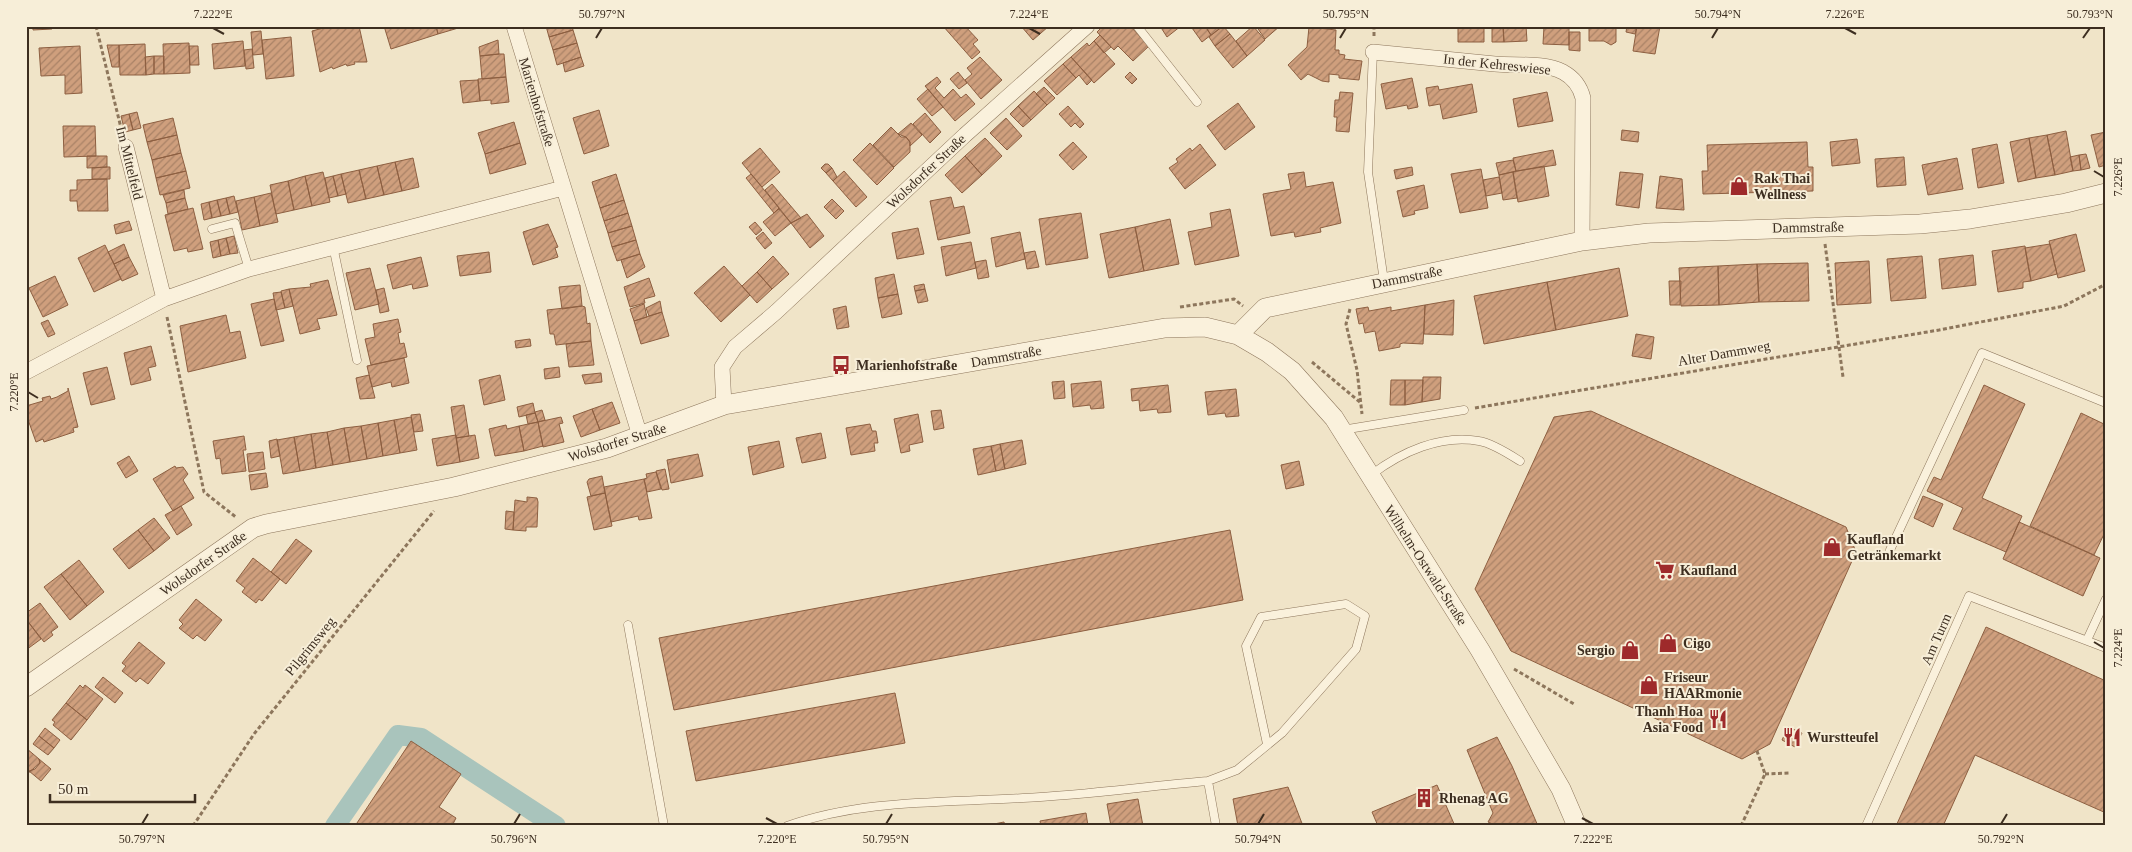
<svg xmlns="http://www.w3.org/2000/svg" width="2132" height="852" font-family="'Times New Roman',serif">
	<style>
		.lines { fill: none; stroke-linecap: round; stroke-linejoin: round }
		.canal { stroke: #a9c4bc; stroke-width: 20 }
		.building { fill: url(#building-hatch); stroke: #8d5f41 }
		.service-casing { stroke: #8d765c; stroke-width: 9 }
		.minor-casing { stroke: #8d765c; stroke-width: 16 }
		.tertiary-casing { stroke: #8d765c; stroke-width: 20 }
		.path { stroke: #8d765c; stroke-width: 3; stroke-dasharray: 4 2.5; stroke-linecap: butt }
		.service { stroke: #faf1dc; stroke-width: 8 }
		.minor { stroke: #faf1dc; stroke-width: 15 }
		.tertiary { stroke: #faf1dc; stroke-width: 19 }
		.ticks { fill: none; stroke: #3d2e20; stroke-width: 2 }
		.labels { text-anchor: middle; stroke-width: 4; stroke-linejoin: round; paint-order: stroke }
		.street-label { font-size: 14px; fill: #3d2e20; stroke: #f7eed8 }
		.poi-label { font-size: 14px; font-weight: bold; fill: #3d2e20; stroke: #f7eed8; text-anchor: start }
		.neatline { fill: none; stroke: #3d2e20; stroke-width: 2 }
		.ticks-label { font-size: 12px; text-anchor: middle; fill: #3d2e20 }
	</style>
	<defs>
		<pattern id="building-hatch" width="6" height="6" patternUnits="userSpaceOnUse" patternTransform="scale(1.25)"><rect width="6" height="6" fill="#cf9f7d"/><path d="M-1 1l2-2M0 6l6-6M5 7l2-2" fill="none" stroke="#a98266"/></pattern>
	</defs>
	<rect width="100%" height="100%" fill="#f0e4c8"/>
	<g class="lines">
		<path class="canal" d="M335 826 398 735 421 738 556 826"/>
	</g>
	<path class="building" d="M33 26H52V29L33 30Z
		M359 26 367 62H354L355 64 347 66 346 64 333 69 332 67 320 72 312 31 331 26Z
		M384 26H436L438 34 391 49Z
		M436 26H465L438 34Z
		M546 26H572L573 30 549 37Z
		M943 26H965L978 40 973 44 980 52 972 59Z
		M1021 26H1049L1033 40Z
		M1103 26H1130L1149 46 1133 61 1118 46 1114 50 1097 32Z
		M1160 26H1181L1167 37Z
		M1195 26H1205L1211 35 1202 42 1192 28Z
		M1205 26H1223L1211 35Z
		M1223 26 1230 34 1215 46 1209 37Z
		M1253 26 1265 40 1247 56 1236 41Z
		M1256 26H1280L1265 39Z
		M1458 26H1484V42H1458Z
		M1492 26H1503L1504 42H1492Z
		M1503 26H1526L1527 41 1504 42Z
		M1544 26H1569V45L1543 44Z
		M1589 26H1616V42L1611 45 1604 41H1589Z
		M1627 26H1637L1635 34 1626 32Z
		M1637 26H1660L1655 54 1633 51Z
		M1309 27 1336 30 1335 50H1339V54L1345 55 1344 59 1362 61 1359 80 1339 78V75L1329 74V82L1322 81 1308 74 1301 80 1288 65 1307 47Z
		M573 30 577 43 553 50 549 37Z
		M261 31 263 54 253 55 251 32Z
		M1569 32H1580V51L1569 50Z
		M1230 34 1247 56 1233 68 1215 46Z
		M1100 35 1111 47 1104 53 1094 41Z
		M291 37 294 76 266 79 262 40Z
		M498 40 499 54 480 56 479 47Z
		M243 41 245 66 214 69 212 44Z
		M1094 41 1115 64 1094 83 1071 57 1087 43 1089 46Z
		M189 43 190 73 164 74 163 44Z
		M577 43 581 57 557 65 553 50Z
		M145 44 146 75H120L119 45Z
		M107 45H119V67H112Z
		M80 46 82 93 65 94V75L41 76 39 48Z
		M189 46H198L199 65H190Z
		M252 49 254 68 246 69 244 50Z
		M499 54H504L506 77 482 79 480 56Z
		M154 56V74L146 75 145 57Z
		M154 56H164V74H154Z
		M581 57 584 66 565 72 563 63Z
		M980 57 1002 80 981 99 965 80 972 74 967 68Z
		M1071 57 1092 80 1087 85 1079 75 1076 78 1063 64Z
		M1063 64 1076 78 1057 95 1044 81Z
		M958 72 967 83 959 89 950 79Z
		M1130 72 1137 79 1132 84 1125 77Z
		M506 77 509 102 491 104V100L480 101 478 79Z
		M937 77 941 82 935 88 944 98 953 89 961 98 966 94 975 104 955 121 925 86Z
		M1412 78 1418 107 1408 109 1407 105 1386 109 1381 84Z
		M478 80 480 101 463 103 460 81Z
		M1472 84 1477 112 1443 119 1440 104 1429 106 1426 88 1438 86 1439 90Z
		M1044 87 1055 98 1047 105 1036 94Z
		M928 89 943 107 932 116 917 99Z
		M1034 91 1047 105 1031 120 1018 106Z
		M1340 92 1353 93 1349 132 1336 131 1337 117H1334L1335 100H1339Z
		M1547 92 1553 121 1518 127 1513 99Z
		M1238 103 1255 127 1225 150 1207 126Z
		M1018 106 1031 120 1023 127 1010 114Z
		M1068 106 1084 124 1080 128 1075 123 1071 127 1059 114Z
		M599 110 609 146 584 154 573 118Z
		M137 112 141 128 133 130 129 114Z
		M925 113 941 132 930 143 913 124Z
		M129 114 133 130 125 132 121 116Z
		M173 118 177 135 147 142 143 125Z
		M1006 118 1022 136 1007 150 990 133Z
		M514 122 520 143 485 154 478 133Z
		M911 123 922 135 910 146V142L906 137 898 134Z
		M63 126H95L96 156 64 157Z
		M891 127 901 137H906L910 142V152L894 167 873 145Z
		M1622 130 1639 132 1638 142 1621 140Z
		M2066 131 2073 171 2055 175 2047 135Z
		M2106 132V165L2099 167 2091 135Z
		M177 135 181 153 152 160 147 142Z
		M2047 135 2055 175 2036 178 2029 138Z
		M985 138 1002 156 982 175 965 156Z
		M2029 138 2036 178 2018 182 2010 142Z
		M1857 139 1860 163 1832 166 1830 142Z
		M1073 142 1087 157 1073 170 1059 155Z
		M1807 142 1808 167H1813V191L1703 194 1702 171H1708L1707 145Z
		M520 143 526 164 490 174 485 154Z
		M870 143 894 168 877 185 853 160Z
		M1200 144 1216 165 1185 189 1169 168 1178 162 1176 159 1190 148 1192 151Z
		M1997 144 2004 183 1978 188 1972 149Z
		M760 148 780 172 762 187 742 163Z
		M1553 150 1556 165 1516 171 1513 158Z
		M181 153 186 171 156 178 152 160Z
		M2086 154 2090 168 2081 170 2079 155Z
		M2079 155 2081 170 2073 171 2070 157Z
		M87 156H107V167L87 168Z
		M965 156 982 175 962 193 945 175Z
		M1904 157 1906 185 1877 187 1875 159Z
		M413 158 419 187 402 191 395 162Z
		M1957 158 1963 189 1928 195 1922 165Z
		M1513 160 1516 171 1499 175 1496 163Z
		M395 162 402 191 384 195 377 166Z
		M825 164H828L832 168 826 173 821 168Z
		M377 166 384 195 366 199 359 170Z
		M1544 166 1549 196 1518 202 1513 172Z
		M107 167H110V179H92V168Z
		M1412 167 1413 175 1396 179 1394 170Z
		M832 168 837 177 833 181 826 173Z
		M1481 169 1488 208 1460 213 1451 174Z
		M359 170 366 199 348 203 341 174Z
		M186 171 190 188 160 195 156 178Z
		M844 171 867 197 856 207 833 181Z
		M323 172 330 202 312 206 305 176Z
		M1304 172 1306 187 1333 182 1341 223 1320 228 1321 232 1295 237 1294 232 1271 236 1263 194 1291 189 1288 174Z
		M1513 172 1517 198 1503 200 1499 175Z
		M1620 172 1643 174 1639 208 1616 205Z
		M341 174 346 194 338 196 333 176Z
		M616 174 624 200 600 208 592 182Z
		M751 174 779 208 774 213 746 178Z
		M305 176 312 206 294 210 288 181Z
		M333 176 338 196 329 198 325 178Z
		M1660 176 1682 179 1684 210 1656 208Z
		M1499 177 1502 193 1486 196 1483 180Z
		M107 179 108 211H78L77 201H70V190H77V180Z
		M288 181 294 210 276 214 270 185Z
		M772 184 801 218 791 223 765 190Z
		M1424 185 1428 208 1414 211 1415 214 1403 217 1397 191Z
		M184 190 185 198 166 203 163 195Z
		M271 193 278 222 260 226 254 197Z
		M234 196 238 212 230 214 226 198Z
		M254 197 260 226 242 230 236 201Z
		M951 197 954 208 964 206 970 233 938 240 930 201Z
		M185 198 188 209 168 214 166 203Z
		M226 198 230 214 221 216 217 200Z
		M832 199 844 211 836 219 824 207Z
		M217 200 221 216 212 218 209 202Z
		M624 200 628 213 604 221 600 208Z
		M209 202 212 218 204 220 201 204Z
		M193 208 203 249 188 252 187 248 174 251 165 215Z
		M779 209 791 223 775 236 763 222Z
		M1230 209 1239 256 1195 265 1188 232 1212 227 1210 213Z
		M628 213 632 226 608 233 604 221Z
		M1081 213 1088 258 1046 265 1039 219Z
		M807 214 824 236 810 248 791 223Z
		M1170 219 1179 264 1144 271 1135 227Z
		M129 221 132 230 116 234 114 225Z
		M755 222 762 230 756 235 749 227Z
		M548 224 558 247 555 248 558 257 533 265 523 232Z
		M632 226 636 240 612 247 608 233Z
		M1135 227 1144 271 1109 278 1100 234Z
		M918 228 924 254 897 259 892 233Z
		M763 232 772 243 765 249 756 238Z
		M1020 232 1025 259 996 267 991 238Z
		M2076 234 2085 271 2058 278 2049 241Z
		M234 236 238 253 230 254 226 238Z
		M226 238 230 254 221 256 218 240Z
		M218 240 221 256 213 258 210 242Z
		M636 240 640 254 617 261 612 247Z
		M971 242 976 268 946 276 941 247Z
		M124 244 129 257 114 264 108 252Z
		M2050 244 2057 274 2031 281 2025 248Z
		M105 245 121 279 94 292 78 258Z
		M2025 246 2031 281 2023 282V288L1998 292 1992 251Z
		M1035 251 1039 267 1027 269 1024 253Z
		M489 252 491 272 460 276 457 256Z
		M640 254 645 267 627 278 621 260Z
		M1973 255 1976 285 1942 289 1939 259Z
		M773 256 789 274 772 289 757 272Z
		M1922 256 1926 298 1891 301 1887 259Z
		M129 257 138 274 122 281 114 264Z
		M421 257 428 286 413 289 412 284 393 289 387 265Z
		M986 260 989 277 978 279 975 262Z
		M1869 261 1871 303 1837 305 1835 263Z
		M1808 263 1809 301 1759 302 1757 264Z
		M1757 264 1759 302 1719 305 1718 266Z
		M724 266 750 295 721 322 694 293Z
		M1718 266 1719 305 1681 306 1679 268Z
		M370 268 379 304 355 310 346 273Z
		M1619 268 1628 316 1556 330 1547 282Z
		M757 272 772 289 757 303 742 286Z
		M894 274 898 294 878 298 875 278Z
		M55 276 68 305 43 317 29 288Z
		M649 278 655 296 644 299 645 303 630 307 624 287Z
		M328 280 337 315 317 319 320 329 300 334 289 289 311 287 310 284Z
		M1669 281H1681L1680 305H1670Z
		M1547 282 1556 330 1484 344 1474 296Z
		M924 284 925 289 915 291 914 286Z
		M580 285 582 306 562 309 559 287Z
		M384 288 389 311 380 313 376 290Z
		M289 289 293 306 285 308 281 291Z
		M925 289 928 301 918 303 915 291Z
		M281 292 285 308 276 310 273 293Z
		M898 294 902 314 882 318 878 298Z
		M274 299 284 341 261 346 251 304Z
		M1454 300 1453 335 1424 334 1425 305Z
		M660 301 662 312 649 316 646 308Z
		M644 304 647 317 634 321 630 309Z
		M1425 305 1423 344 1403 343 1400 344V347L1379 351 1375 331 1365 333 1363 323 1359 324 1356 309 1368 307 1369 311 1391 307V311Z
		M582 306 585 307 587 324 590 323 591 341 556 345 554 334H550L547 310Z
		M846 306 849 327 837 329 833 309Z
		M662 312 669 336 641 344 634 321Z
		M226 315 230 333 240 331 246 358 188 372 180 326Z
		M398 319 401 332 398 333 400 344 404 343 407 357 371 365 365 339 375 337 373 324Z
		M48 320 55 334 48 337 41 323Z
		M1636 334 1654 337 1651 359 1632 356Z
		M530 339 531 346 516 348 515 341Z
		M591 341 594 365 569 367 566 344Z
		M151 346 156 366 148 368 151 380 131 385 124 353Z
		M404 358 409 383 392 387 391 382 372 387 367 366Z
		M107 367 115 399 91 405 83 373Z
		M559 367 560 377 545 379 544 369Z
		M601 373 602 382 585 384 582 375Z
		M369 375 375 398 360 399 356 378Z
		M500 375 505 400 484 405 479 380Z
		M1423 377H1441L1440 399 1422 402Z
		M1391 380H1405V405H1390Z
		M1405 380H1423L1422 402 1405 405Z
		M1064 381 1065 398 1054 399 1052 382Z
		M1101 381 1104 408 1091 409 1090 405 1073 407 1071 384Z
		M1168 385 1171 412 1158 413 1157 409 1140 411 1139 400 1132 401 1131 389Z
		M1984 385 2025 404 1982 498 2022 516 2006 552 1953 529 1963 508 1927 491 1934 477 1941 480Z
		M68 388 78 427 73 428 74 432 44 442 43 439 36 442 26 414V406L43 401 42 398 50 396 51 399 57 397 68 391Z
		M1236 389 1239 416 1226 417 1225 413 1208 415 1205 392Z
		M612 402 620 423 600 430 592 409Z
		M533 403 535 413 519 417 517 407Z
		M464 405 469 436 456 438 451 407Z
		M592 409 600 430 581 437 573 416Z
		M542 410 545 420 538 422 535 412Z
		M941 410 944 428 934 430 931 411Z
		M1591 411 1846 527 1856 552 1770 744 1742 759 1511 651 1475 589 1554 417Z
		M535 413 538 422 528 424 526 415Z
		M2081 413 2106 425V530L2094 555 2030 526Z
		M420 414 423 431 414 432 411 415Z
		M918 414 923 442 909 445 910 451 901 453 894 419Z
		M411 417 417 450 400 453 394 420Z
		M561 417 563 423 559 424 564 442 543 447 538 422Z
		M394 420 400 453 383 456 378 423Z
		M538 422 543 446 524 451 519 426Z
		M378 423 383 456 367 459 361 426Z
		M870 424 872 431H876L878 443H874L875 451 851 455 846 428Z
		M506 425 507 429 519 426 524 451 495 456 489 429Z
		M361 426 367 459 350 462 344 428Z
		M344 428 350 462 333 465 327 432Z
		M327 432 333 465 316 468 311 434Z
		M821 433 826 458 802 463 796 438Z
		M311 434 316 468 300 471 294 437Z
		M456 435 460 462 437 466 432 439Z
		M475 435 479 458 460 462 456 438Z
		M244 436 246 450H243L246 471 222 474 220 458 216 459 213 441Z
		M294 437 300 471 283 474 277 440Z
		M277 439 280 456 271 458 269 441Z
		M1022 440 1026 464 1005 469 1000 444Z
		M779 441 784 467 753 475 748 447Z
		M1000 444 1005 469 996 471 991 446Z
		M991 446 996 471 978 475 973 449Z
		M263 452 265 469 249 472 247 454Z
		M698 454 703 476 671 483 667 460Z
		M129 456 138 471 126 478 117 463Z
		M1299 461 1304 485 1286 489 1281 465Z
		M175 466 176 468 183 467 188 474 183 480 194 498 173 511 153 479Z
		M665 469 669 489 662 490 656 471Z
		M656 472 661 489 647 492 644 479 647 478 646 474Z
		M266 473 268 487 251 490 249 475Z
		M602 476 605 493 591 496 587 482 589 479Z
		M644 479 652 518 639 520 638 516 611 522 604 487Z
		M605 493 612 526 594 530 587 497Z
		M1923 496 1943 504 1933 527 1914 518Z
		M527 497 537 498 538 502 537 527H526V531L513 530 515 500 527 502Z
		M181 506 192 525 177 535 165 515Z
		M506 511 514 512 513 530 505 529Z
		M154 518 170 538 154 551 138 530Z
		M2019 522 2100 558 2083 596 2003 559Z
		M138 530 154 551 129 569 113 549Z
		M1230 530 1243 600 674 710 659 638Z
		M296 539 312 551 286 584 271 572Z
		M253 558 280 579 262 601 259 599 256 603 242 592 245 588 236 581Z
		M79 560 104 592 87 606 61 574Z
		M61 574 87 606 70 620 44 587Z
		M196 599 222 620 205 641 197 635 193 639 179 628 183 624 179 620Z
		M40 603 58 627 51 632 53 635 44 642 26 619V613Z
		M26 619 41 639 26 650Z
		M1986 627 2106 681V813L1975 755 1943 826H1896Z
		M139 642 165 663 148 684 140 678 136 682 122 671 126 666 122 663Z
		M103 677 123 693 115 703 95 687Z
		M80 685 83 688 85 685 103 699 87 720 66 703Z
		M895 693 905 743 696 781 686 731Z
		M66 703 87 720 71 740 53 725 55 722 52 720Z
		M1788 727 1802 733 1795 747 1782 740Z
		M45 728 60 740 54 748 39 736Z
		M39 736 54 748 48 755 33 744Z
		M1497 737 1512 766 1538 826H1497L1488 822 1493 813 1467 750Z
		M411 741 461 774 439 807 456 818 452 826H355Z
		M26 748 39 759 40 763 26 775Z
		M39 759 51 769 41 781 29 771 35 769 40 763Z
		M1437 785 1455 826H1378L1372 812Z
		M1288 787 1303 826H1238L1233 799Z
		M1138 799 1143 826H1111L1107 804Z
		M1086 813 1088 826H1041L1040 821Z
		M1004 822 1005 826H984Z"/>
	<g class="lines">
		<g class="service-casing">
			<path id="service" d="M1137 26 1197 102
				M1373 52 1368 172 1384 281
				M212 229 235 223 249 269
				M333 246 357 360
				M1342 430 1464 410
				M1371 475C1401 452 1441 434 1479 441 1492 443 1509 454 1520 461
				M1890 550 1982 353 2106 403
				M628 625 664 826
				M2087 640 2106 599
				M1208 781 1216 826
				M787 826C863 799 944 803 1023 798 1085 795 1147 786 1208 781L1237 770 1282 733 1356 649 1365 616 1346 604 1261 617 1246 646 1267 744
				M1866 826 1969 596 2106 648"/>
		</g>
		<g class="minor-casing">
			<path id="minor" d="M514 26 640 436
				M1373 52C1414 56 1454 60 1495 64 1516 66 1543 62 1563 72 1574 78 1580 86 1583 98L1582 241
				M126 147 164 299
				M26 372 164 299 249 269 563 188
				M724 405 722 367 735 347 776 312 965 135 1087 26"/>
		</g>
		<g class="tertiary-casing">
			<path id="tertiary" d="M1238 335 1265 308 1582 241 1649 233 1920 224 1970 219 2066 203 2106 193
				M26 687 253 528 266 524 454 487 607 448 724 405 1165 328 1205 327 1238 335 1267 352 1292 371 1334 418 1480 650 1561 789 1577 826"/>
		</g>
		<path class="path" d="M96 26 122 132
			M1374 36V26
			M1825 244 1843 377
			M1180 307 1234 299 1243 306
			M1350 309 1346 324 1357 370 1362 414
			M167 317 204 492 237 518
			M1312 362 1361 403
			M1475 408 1939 330 2064 306 2106 284
			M1514 669 1574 704
			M1765 774 1790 773
			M193 826 254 734 434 511
			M1741 826 1765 774 1757 751"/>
		<use href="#service" class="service"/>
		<use href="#minor" class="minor"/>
		<use href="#tertiary" class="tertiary"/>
	</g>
	<path class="ticks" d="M213 28 224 34M1029 28 1040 34M1845 28 1856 34M596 38 602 28M1340 38 1346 28M1712 38 1718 28M2083 38 2090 28M2094 171 2104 177M28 392 38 398M2094 642 2104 648M766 818 777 824M1582 818 1593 824M142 824 148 814M514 824 520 814M886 824 892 814M1258 824 1264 814M2001 824 2007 814"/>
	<defs>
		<g id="shop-bare" transform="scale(1.5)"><path d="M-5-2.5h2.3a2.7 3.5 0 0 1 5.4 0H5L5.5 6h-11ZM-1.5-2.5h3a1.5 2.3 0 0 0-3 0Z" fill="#9e2a2b" stroke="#f7eed8" stroke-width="2.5" paint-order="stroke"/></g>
		<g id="bus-bare" transform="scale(1.5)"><path d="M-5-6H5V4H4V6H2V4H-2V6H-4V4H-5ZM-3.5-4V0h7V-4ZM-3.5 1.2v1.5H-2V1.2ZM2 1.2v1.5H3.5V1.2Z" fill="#9e2a2b" stroke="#f7eed8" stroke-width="2.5" paint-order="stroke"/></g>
		<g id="supermarket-bare" transform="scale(1.5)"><path d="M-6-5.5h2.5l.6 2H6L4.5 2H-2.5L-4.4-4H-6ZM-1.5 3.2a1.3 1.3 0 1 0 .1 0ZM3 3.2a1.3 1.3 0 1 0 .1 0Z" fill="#9e2a2b" stroke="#f7eed8" stroke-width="2.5" paint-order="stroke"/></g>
		<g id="restaurant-bare" transform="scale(1.5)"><path d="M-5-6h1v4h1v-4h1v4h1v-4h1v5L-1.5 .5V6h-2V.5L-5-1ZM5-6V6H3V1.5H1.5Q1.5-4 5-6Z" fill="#9e2a2b" stroke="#f7eed8" stroke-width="2.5" paint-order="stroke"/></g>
		<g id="building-bare" transform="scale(1.5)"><path d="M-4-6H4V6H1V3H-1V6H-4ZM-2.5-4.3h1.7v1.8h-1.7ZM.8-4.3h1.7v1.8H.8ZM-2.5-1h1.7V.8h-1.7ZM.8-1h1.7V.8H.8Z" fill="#9e2a2b" stroke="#f7eed8" stroke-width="2.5" paint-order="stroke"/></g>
	</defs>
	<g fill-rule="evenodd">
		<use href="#shop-bare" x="1739" y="186"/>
		<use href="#bus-bare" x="841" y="365"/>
		<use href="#shop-bare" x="1832" y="547"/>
		<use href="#supermarket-bare" x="1665" y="570"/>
		<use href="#shop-bare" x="1668" y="643"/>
		<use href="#shop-bare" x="1630" y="650"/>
		<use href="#shop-bare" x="1649" y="685"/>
		<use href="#restaurant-bare" x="1718" y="719"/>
		<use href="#restaurant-bare" x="1792" y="737"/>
		<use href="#building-bare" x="1424" y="798"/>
	</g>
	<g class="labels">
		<g class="street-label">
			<text transform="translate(1497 64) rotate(6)" y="5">In der Kehreswiese</text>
			<text transform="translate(537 102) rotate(73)" y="5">Marienhofstraße</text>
			<text transform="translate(130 163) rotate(76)" y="5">Im Mittelfeld</text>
			<text transform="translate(926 171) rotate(-43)" y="5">Wolsdorfer Straße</text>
			<text transform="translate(1808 227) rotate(-1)" y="5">Dammstraße</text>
			<text transform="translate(1407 277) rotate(-11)" y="5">Dammstraße</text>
			<text transform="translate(1724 353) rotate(-10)" y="5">Alter Dammweg</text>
			<text transform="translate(1006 356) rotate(-10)" y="5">Dammstraße</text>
			<text transform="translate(617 442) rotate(-17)" y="5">Wolsdorfer Straße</text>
			<text transform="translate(203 563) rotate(-35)" y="5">Wolsdorfer Straße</text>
			<text transform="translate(1426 565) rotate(57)" y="5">Wilhelm-Ostwald-Straße</text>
			<text transform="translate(1936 639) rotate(-66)" y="5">Am Turm</text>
			<text transform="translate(310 646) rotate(-51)" y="5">Pilgrimsweg</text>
		</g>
		<g class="poi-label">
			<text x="1754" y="183">Rak Thai<tspan x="1754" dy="16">Wellness</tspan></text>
			<text x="856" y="370">Marienhofstraße</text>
			<text x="1847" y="544">Kaufland<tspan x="1847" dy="16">Getränkemarkt</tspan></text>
			<text x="1680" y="575">Kaufland</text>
			<text x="1683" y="648">Cigo</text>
			<text x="1615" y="655" text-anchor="end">Sergio</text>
			<text x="1664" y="682">Friseur<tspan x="1664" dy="16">HAARmonie</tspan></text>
			<text x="1703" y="716" text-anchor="end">Thanh Hoa<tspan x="1703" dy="16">Asia Food</tspan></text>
			<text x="1807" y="742">Wurstteufel</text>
			<text x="1439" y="803">Rhenag AG</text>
		</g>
	</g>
	<rect width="2132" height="852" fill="none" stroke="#f7eed8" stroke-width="55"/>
	<path d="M50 794v8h145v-8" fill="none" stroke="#3d2e20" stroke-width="2.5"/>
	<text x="58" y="794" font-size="15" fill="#3d2e20" stroke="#f7eed8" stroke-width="4" paint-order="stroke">50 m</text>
	<rect x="28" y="28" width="2076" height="796" class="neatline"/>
	<g class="ticks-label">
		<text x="213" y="18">7.222°E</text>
		<text x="602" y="18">50.797°N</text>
		<text x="1029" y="18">7.224°E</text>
		<text x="1346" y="18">50.795°N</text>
		<text x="1718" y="18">50.794°N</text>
		<text x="1845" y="18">7.226°E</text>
		<text x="2090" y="18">50.793°N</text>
		<text transform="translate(2118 177) rotate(-90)" y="4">7.226°E</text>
		<text transform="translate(14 392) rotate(-90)" y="4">7.220°E</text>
		<text transform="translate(2118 648) rotate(-90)" y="4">7.224°E</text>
		<text x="142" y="843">50.797°N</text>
		<text x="514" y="843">50.796°N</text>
		<text x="777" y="843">7.220°E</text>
		<text x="886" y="843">50.795°N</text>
		<text x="1258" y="843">50.794°N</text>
		<text x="1593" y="843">7.222°E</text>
		<text x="2001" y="843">50.792°N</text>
	</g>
</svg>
